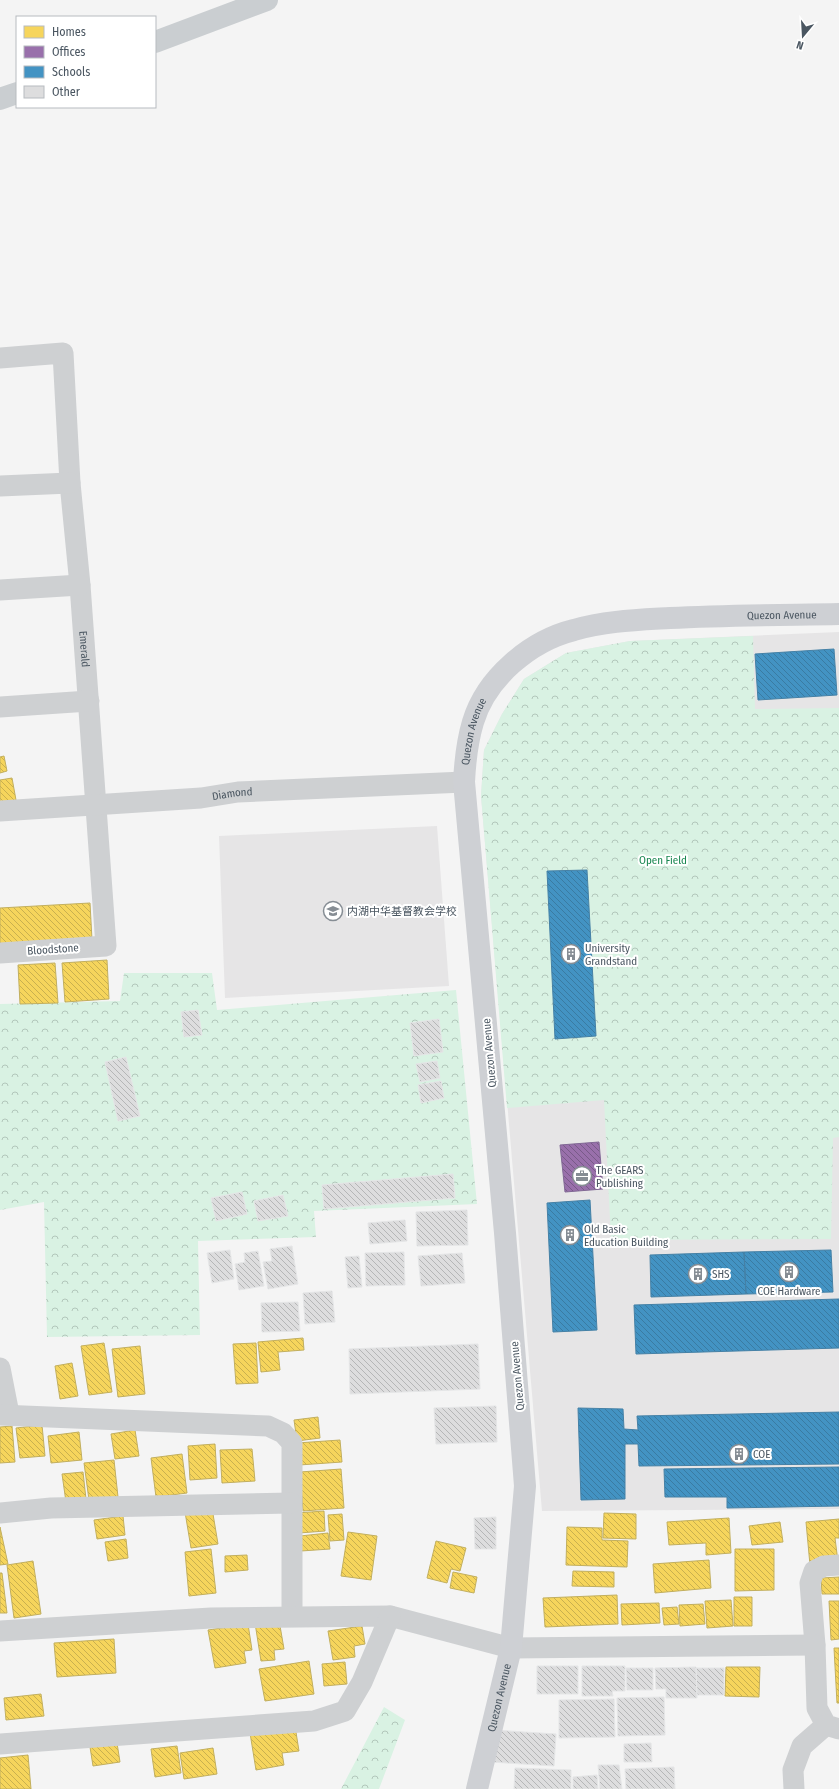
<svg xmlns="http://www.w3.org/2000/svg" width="839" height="1789" font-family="'Fira Sans Condensed','Noto Sans SC',sans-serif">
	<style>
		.education { fill: #e6e5e6 }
		.forest { fill: url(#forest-crowns) }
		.homes { fill: url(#homes-back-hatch); stroke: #c2af5e }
		.offices { fill: url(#offices-back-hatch); stroke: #816895 }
		.schools { fill: url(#schools-back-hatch); stroke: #4581a6 }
		.building { fill: url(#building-back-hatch); stroke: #e5e6e7 }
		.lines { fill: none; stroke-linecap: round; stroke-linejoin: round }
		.street { stroke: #ced0d2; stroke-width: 21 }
		.secondary { stroke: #ced0d4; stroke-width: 22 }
		.primary { stroke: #caced1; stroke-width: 22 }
		.labels { text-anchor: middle; stroke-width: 4; stroke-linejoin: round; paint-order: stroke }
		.street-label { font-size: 11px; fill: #4a5661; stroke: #fff }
		.park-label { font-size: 11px; fill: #17864f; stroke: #fff }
		.poi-label { font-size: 11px; fill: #4a5661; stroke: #fff; text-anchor: start }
	</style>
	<defs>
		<pattern id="forest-crowns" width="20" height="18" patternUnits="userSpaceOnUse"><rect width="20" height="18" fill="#d9f2e3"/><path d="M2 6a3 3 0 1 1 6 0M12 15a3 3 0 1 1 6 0" fill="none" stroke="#b2c7bb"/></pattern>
		<pattern id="homes-back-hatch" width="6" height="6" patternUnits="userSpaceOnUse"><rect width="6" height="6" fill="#f6d55c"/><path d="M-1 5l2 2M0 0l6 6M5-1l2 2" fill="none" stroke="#c9b04f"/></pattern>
		<pattern id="offices-back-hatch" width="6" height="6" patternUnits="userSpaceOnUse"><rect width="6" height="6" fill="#9970ab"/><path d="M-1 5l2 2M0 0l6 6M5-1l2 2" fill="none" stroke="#785a88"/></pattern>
		<pattern id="schools-back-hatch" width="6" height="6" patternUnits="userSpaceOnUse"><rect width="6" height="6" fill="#4393c3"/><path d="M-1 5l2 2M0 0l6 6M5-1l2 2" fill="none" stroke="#3a7ba2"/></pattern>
		<pattern id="building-back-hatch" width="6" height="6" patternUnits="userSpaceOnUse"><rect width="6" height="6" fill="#ddddde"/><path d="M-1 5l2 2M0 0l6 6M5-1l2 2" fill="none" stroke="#b5b6b7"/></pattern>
	</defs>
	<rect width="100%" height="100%" fill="#f4f4f4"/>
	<path class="education" d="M839 632V1509L542 1511 481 796 484 750 502 714 524 679 566 653 630 641Z
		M437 826 449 986 225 998 219 836Z"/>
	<path class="forest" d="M753 636 755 709 839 708V1137L833 1138 831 1239 611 1240 604 1100 507 1108 481 796 484 750 502 714 524 679 566 653 630 641Z
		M124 973H212L217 1010 456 990 477 1204 314 1211 316 1237 198 1241 200 1335 47 1337 44 1202 0 1210V1004L120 1001Z
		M384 1707 405 1720 379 1789H341Z"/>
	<path class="homes" d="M4 756 7 771 0 773V757Z
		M12 778 16 800 0 803V780Z
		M90 903 92 940 0 946V908Z
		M107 960 109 999 65 1002 62 963Z
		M55 963 58 1003 20 1004 18 965Z
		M303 1338 304 1350 278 1352 280 1370 261 1372 258 1342Z
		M104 1343 112 1392 89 1395 81 1346Z
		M256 1343 258 1383 236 1384 233 1344Z
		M140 1346 145 1394 118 1397 112 1349Z
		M72 1363 78 1396 60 1399 55 1366Z
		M318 1417 320 1438 297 1441 294 1420Z
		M42 1425 45 1456 20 1458 16 1428Z
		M12 1426 15 1462 0 1463V1427Z
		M135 1430 139 1456 115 1459 111 1434Z
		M79 1432 82 1460 51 1463 48 1436Z
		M340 1440 342 1462 299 1465 297 1443Z
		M215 1444 217 1478 190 1480 188 1446Z
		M252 1449 255 1481 222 1483 220 1450Z
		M182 1454 187 1493 156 1497 151 1458Z
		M114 1460 118 1497 89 1500 84 1463Z
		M341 1469 344 1508 303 1511 300 1472Z
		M83 1472 86 1499 66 1502 62 1474Z
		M212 1508 218 1544 191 1548 185 1512Z
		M324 1511 325 1531 299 1533 297 1513Z
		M604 1513 636 1514V1539L603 1538Z
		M342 1514 344 1540 330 1541 328 1515Z
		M123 1516 125 1535 97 1539 94 1520Z
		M729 1518 731 1553 706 1555V1543L669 1545 667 1522Z
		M839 1519V1538H835L838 1562 810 1565 806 1522Z
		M780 1522 783 1542 752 1545 749 1526Z
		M0 1527 8 1564 0 1565Z
		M567 1527 602 1528V1540L628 1541 627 1567 566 1565Z
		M348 1532 377 1536 371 1580 341 1576Z
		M328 1533 330 1549 301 1551 300 1536Z
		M126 1539 128 1558 108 1561 105 1542Z
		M436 1541 466 1548 460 1571 451 1569 447 1583 427 1578Z
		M211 1549 216 1593 189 1596 185 1552Z
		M735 1549H774V1590L735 1591Z
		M247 1555 248 1570 225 1572V1556Z
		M709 1560 711 1588 655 1593 653 1564Z
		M33 1561 41 1614 14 1618 7 1565Z
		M573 1571 614 1572V1587L572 1586Z
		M453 1572 477 1577 474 1593 450 1588Z
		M0 1573H2L7 1613H0Z
		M839 1577V1594H822L821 1578Z
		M617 1595 618 1624 545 1627 543 1598Z
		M734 1597H752V1626H734Z
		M731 1600 733 1626 707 1628 705 1601Z
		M829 1601H839V1639L831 1640Z
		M659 1603 660 1623 622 1625 621 1604Z
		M703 1604 705 1624 680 1626 679 1605Z
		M677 1607 679 1624 664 1625 662 1608Z
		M279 1620 284 1649 274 1650 275 1660 261 1661 255 1623Z
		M248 1624 252 1650 244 1651 246 1663 215 1668 208 1630Z
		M362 1626 365 1644 354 1646 355 1657 333 1660 328 1631Z
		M114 1639 116 1673 57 1677 54 1643Z
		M834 1648H839V1703H837Z
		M309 1661 314 1694 265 1701 259 1669Z
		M345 1662 347 1684 324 1686 322 1664Z
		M726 1667H760L759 1697 725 1696Z
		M41 1694 44 1716 6 1720 4 1698Z
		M295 1726 299 1751 282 1753 284 1765 256 1770 250 1733Z
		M117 1743 120 1762 93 1766 90 1747Z
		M177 1746 181 1773 155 1777 151 1749Z
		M213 1748 217 1774 184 1779 180 1753Z
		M28 1755 31 1789H0V1758Z"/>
	<path class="offices" d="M599 1142 603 1189 565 1192 560 1145Z"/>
	<path class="schools" d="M834 649 837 695 758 700 755 654Z
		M587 870 596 1036 555 1039 547 871Z
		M590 1200 597 1330 553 1332 547 1203Z
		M831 1250 833 1292 746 1294 744 1252Z
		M744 1252 746 1294 651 1297 650 1255Z
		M839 1299V1348L636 1354 634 1305Z
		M578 1408 623 1409 624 1429 638 1430 637 1416 839 1412V1464L639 1466 638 1444H625V1499L581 1500Z
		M839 1467V1506L727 1508V1497H665L664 1469Z"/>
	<path class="building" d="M198 1010 202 1035 184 1037 181 1012Z
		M439 1019 443 1052 414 1056 410 1023Z
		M126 1057 140 1116 118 1121 105 1062Z
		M437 1061 440 1078 420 1082 416 1064Z
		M441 1081 444 1098 421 1103 418 1085Z
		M453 1174 455 1198 324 1209 322 1185Z
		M242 1192 247 1214 216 1221 211 1198Z
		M283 1195 288 1216 258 1221 254 1201Z
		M467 1210 468 1245 417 1246 416 1212Z
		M405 1220 407 1241 370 1244 368 1223Z
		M292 1246 298 1284 268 1289 263 1262 272 1261 270 1249Z
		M230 1250 234 1279 212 1283 207 1253Z
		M258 1251 264 1286 239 1290 235 1264 245 1262 244 1253Z
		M404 1252 405 1285 366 1286 365 1253Z
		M462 1253 465 1283 421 1286 418 1256Z
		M359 1256 362 1287 348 1288 345 1257Z
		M332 1291 335 1322 305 1324 303 1293Z
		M298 1302 300 1331 262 1332 261 1303Z
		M478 1344 480 1389 350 1394 349 1349Z
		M496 1406 497 1442 436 1444 434 1408Z
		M496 1517V1549H475L474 1518Z
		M537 1666H578V1694H537Z
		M582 1666H625V1691H612L613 1696H582Z
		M696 1667 697 1698H666V1689H656L655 1668Z
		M626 1668H653V1690H627Z
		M696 1668H724V1695H697Z
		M664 1697 665 1735 618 1736 617 1698Z
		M614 1699 615 1737 559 1738V1700Z
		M493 1730 556 1734 554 1766 491 1762Z
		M651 1743 652 1762H624V1744Z
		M598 1765H619L622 1789H600Z
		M674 1767 675 1789H626L625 1769Z
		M515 1768 571 1770V1789H514Z
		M597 1775 598 1789H573V1777Z"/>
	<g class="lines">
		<g class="street">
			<path id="s1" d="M0 358 63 353 70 483 80 585 106 946 0 953"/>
			<path d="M0 486 70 483"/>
			<path d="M0 590 80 585"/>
			<path d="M0 707 89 701"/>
			<path id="s2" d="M0 811 201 798 238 792 464 782"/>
			<path d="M0 1368 9 1414"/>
			<path d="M0 1415 268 1426 283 1433 292 1443V1616"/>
			<path d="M0 1513 51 1508 291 1503"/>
			<path d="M839 1565 824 1566 814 1571 810 1583 815 1645 817 1708 826 1725 839 1729"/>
			<path d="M0 1631 211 1618 390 1616 511 1648 815 1645"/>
			<path d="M0 1744 314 1721 345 1711 362 1682 390 1616"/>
			<path d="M794 1789 793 1770 802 1746 826 1725"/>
		</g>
		<path class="secondary" id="s3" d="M477 1789 511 1648 525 1486 505 1233 464 782C465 762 467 742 473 722 486 678 530 641 574 630 605 621 637 620 670 618 726 615 783 615 839 614"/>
		<path class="primary" d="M155 42 267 0
			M0 99 17 93"/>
	</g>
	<defs>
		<g id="school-ring" transform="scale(1)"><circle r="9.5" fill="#fff" stroke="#868d94" stroke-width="1.5"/><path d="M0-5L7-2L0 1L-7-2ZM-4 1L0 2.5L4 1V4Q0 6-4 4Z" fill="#868d94"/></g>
		<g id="building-ring" transform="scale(1)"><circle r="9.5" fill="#fff" stroke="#868d94" stroke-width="1.5"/><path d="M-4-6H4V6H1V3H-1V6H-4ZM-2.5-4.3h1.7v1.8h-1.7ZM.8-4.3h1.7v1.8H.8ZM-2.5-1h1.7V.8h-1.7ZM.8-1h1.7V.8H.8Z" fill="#868d94"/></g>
		<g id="office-ring" transform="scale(1)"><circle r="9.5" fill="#fff" stroke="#868d94" stroke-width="1.5"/><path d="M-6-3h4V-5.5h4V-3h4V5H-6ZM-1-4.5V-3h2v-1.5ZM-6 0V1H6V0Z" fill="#868d94"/></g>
	</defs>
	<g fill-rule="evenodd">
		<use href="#school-ring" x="333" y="911"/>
		<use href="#building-ring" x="571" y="954"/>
		<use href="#office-ring" x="582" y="1176"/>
		<use href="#building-ring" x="570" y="1235"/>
		<use href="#building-ring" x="789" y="1272"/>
		<use href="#building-ring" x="698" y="1274"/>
		<use href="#building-ring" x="739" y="1454"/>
	</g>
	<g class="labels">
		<g class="street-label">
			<text dy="4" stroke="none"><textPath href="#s3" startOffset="1426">Quezon Avenue</textPath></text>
			<text dy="4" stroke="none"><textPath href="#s1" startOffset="360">Emerald</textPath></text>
			<text dy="4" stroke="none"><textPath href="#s3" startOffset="1066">Quezon Avenue</textPath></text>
			<text dy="4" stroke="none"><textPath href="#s2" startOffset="233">Diamond</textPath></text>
			<text transform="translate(53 949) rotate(-4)" y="4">Bloodstone</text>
			<text transform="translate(489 1053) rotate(-95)" y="4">Quezon Avenue</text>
			<text transform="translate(517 1376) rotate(-95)" y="4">Quezon Avenue</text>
			<text dy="4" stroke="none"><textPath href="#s3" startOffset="94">Quezon Avenue</textPath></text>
		</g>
		<g class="park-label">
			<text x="663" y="864">Open Field</text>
		</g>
		<g class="poi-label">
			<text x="347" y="915">内湖中华基督教会学校</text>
			<text x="585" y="952">University<tspan x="585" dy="13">Grandstand</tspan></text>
			<text x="596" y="1174">The GEARS<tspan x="596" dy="13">Publishing</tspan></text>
			<text x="584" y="1233">Old Basic<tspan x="584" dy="13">Education Building</tspan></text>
			<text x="712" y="1278">SHS</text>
			<text x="789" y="1295" text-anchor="middle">COE Hardware</text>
			<text x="753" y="1458">COE</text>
		</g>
	</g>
	<rect x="16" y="16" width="140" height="92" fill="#ffffff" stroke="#b7bbc0"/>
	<rect x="24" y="26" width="20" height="12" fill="#f6d55c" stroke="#b7bbc0"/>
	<text x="52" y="36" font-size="12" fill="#4a5661">Homes</text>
	<rect x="24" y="46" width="20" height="12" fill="#9970ab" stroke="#b7bbc0"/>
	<text x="52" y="56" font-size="12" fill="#4a5661">Offices</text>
	<rect x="24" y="66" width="20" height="12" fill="#4393c3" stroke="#b7bbc0"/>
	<text x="52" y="76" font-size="12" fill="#4a5661">Schools</text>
	<rect x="24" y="86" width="20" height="12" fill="#ddddde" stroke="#b7bbc0"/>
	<text x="52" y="96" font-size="12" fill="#4a5661">Other</text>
	<g transform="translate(803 36) rotate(198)" stroke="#ffffff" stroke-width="3" paint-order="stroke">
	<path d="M0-3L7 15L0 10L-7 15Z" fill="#4a5661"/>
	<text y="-6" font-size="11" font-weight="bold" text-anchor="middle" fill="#4a5661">N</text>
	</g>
</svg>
